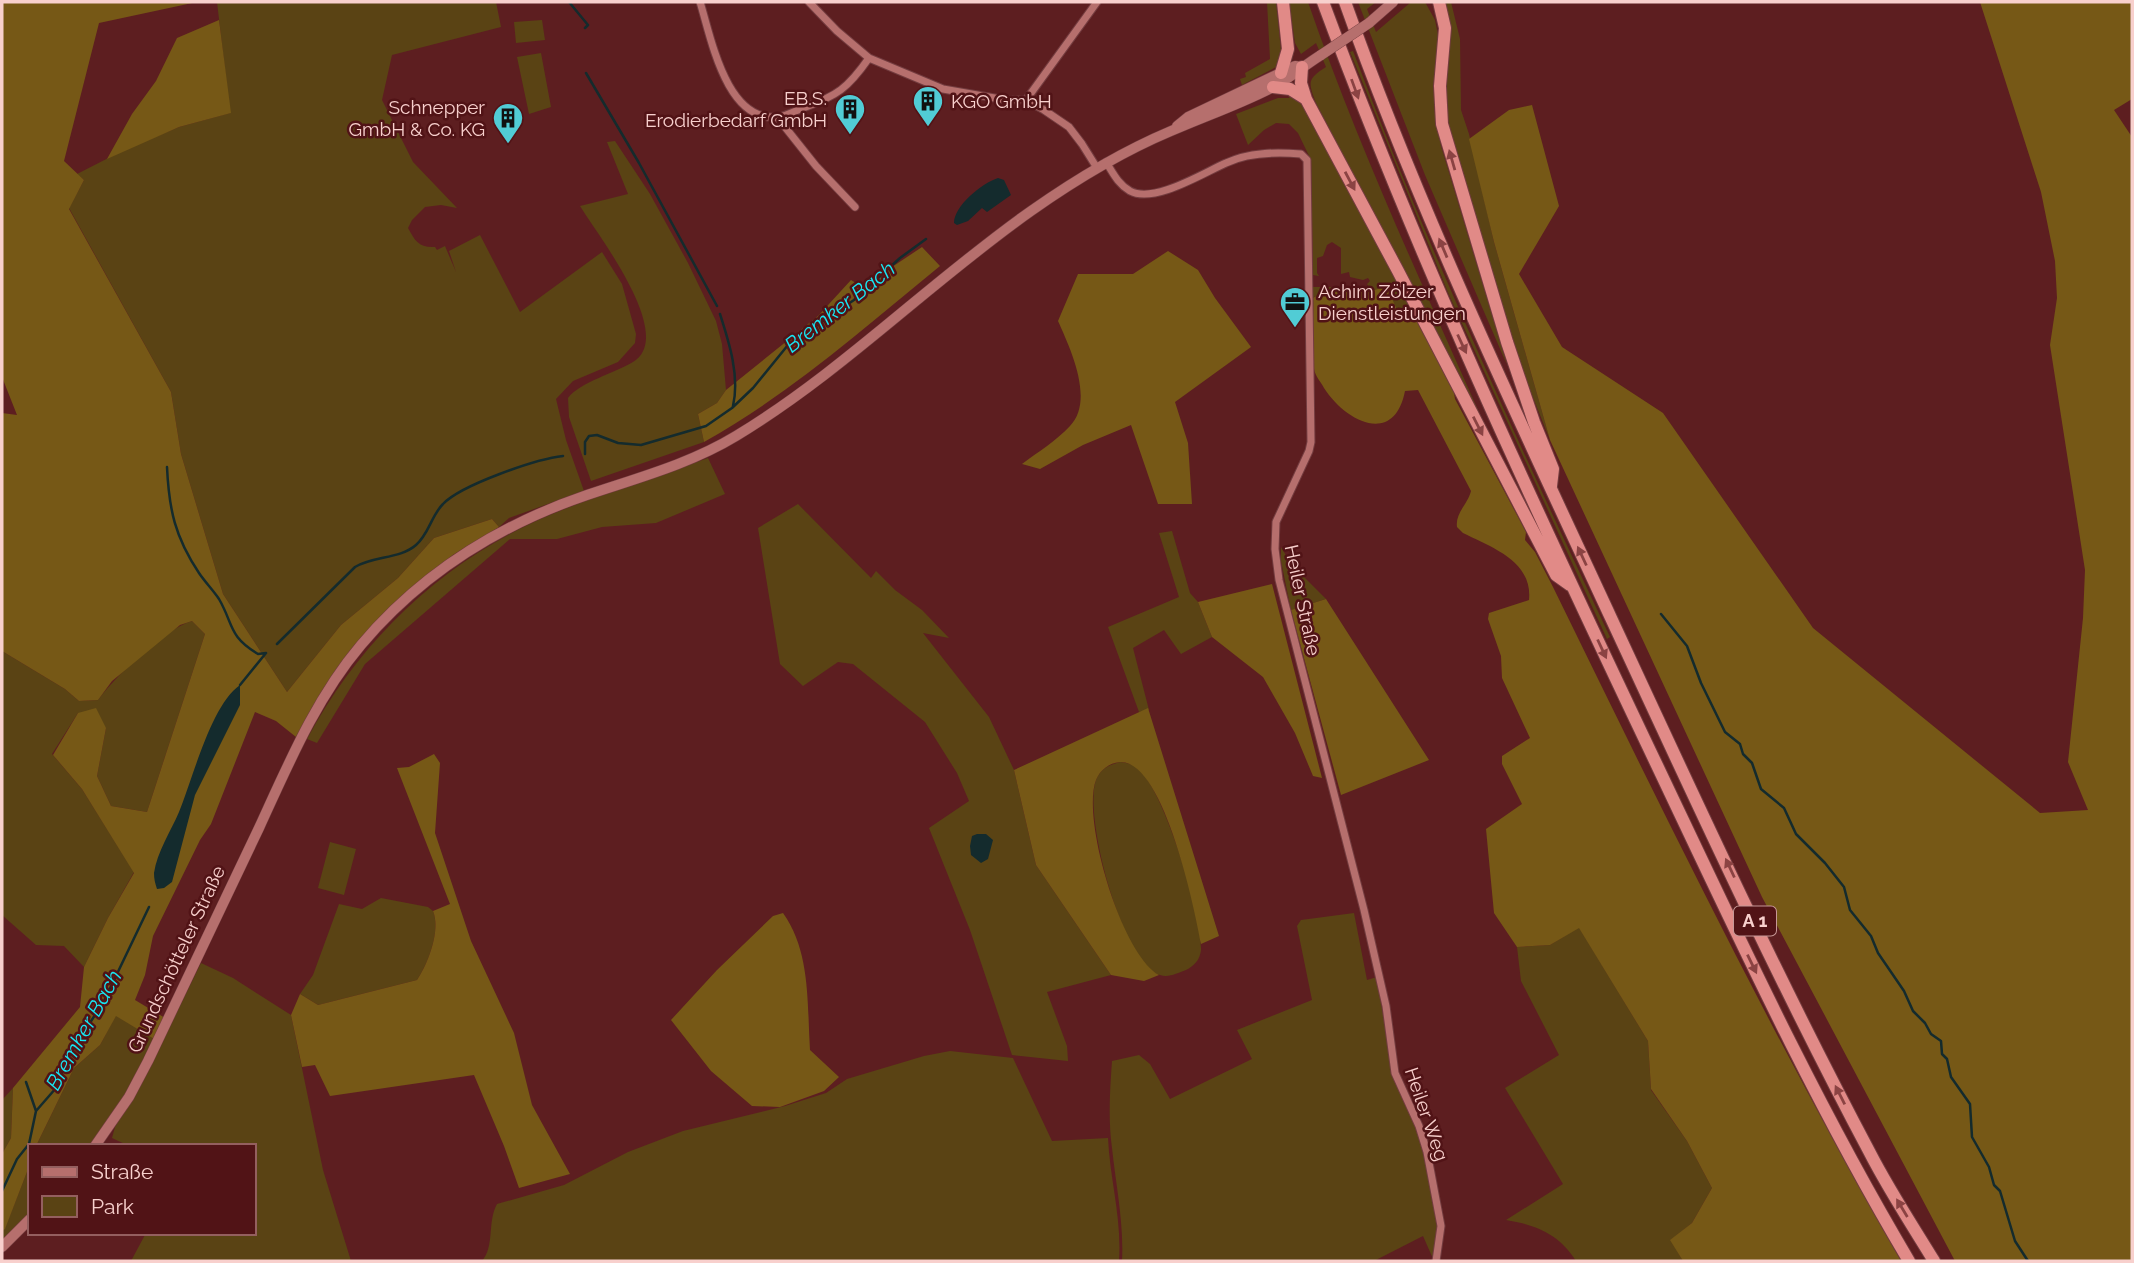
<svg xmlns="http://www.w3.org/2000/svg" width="2134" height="1263" font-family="Raleway,sans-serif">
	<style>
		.green { fill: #5a4314 }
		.forest { fill: #765816 }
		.water { fill: #142b2d }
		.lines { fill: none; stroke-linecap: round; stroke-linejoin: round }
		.stream { stroke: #142b2d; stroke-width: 2.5 }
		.street-casing { stroke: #733c3f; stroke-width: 9 }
		.secondary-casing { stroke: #733c3f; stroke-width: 11 }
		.highway-casing { stroke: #733c3f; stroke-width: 14 }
		.street { stroke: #b66f6d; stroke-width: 7 }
		.secondary { stroke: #b66f6d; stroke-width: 10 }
		.highway { stroke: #e18a87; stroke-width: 12 }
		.secondary-bridge-casing { stroke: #733c3f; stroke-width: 11; stroke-linecap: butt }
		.secondary-bridge { stroke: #b66f6d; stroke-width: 10 }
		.oneway { fill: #8b4343 }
		.labels { text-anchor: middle; stroke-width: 5; stroke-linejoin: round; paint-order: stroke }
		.shield { fill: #511316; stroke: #c69796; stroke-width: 2 }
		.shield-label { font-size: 18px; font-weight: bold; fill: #f8d0cd }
		.poi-label { font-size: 19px; fill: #f8d0cd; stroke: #511316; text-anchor: end }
		.street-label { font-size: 19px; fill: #f8d0cd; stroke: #511316 }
		.water-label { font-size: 21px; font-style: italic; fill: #17e8f5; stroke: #511316 }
	</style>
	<rect width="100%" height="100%" fill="#5d1e20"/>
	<path class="green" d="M217 2H496L501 27 392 55 382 100 413 162 457 208 441 205 425 207 412 220 408 228C415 241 419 248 435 247L437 250 445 246 456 272 449 251 480 235 520 312 602 252 622 284 636 334 635 343 618 362 573 381 556 399 566 440 584 491 509 518 499 527 492 519 434 538 398 578 341 625 287 692 223 594 181 454 171 392 69 208 84 180 77 174 126 149 179 127 230 113Z
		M1267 2H1276L1281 50 1278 66 1242 85 1240 79 1246 77 1245 73 1270 59Z
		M1289 2H1308C1361 155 1429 299 1495 448L1316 103C1308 82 1307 79 1326 67L1316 43 1301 54 1295 43Z
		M1358 2H1376L1367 9 1376 32 1411 2H1425L1435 20 1438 35 1434 108 1441 146 1507 365 1425 175Z
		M1443 2H1451L1460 39 1461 110 1469 134 1494 242 1550 440 1522 370 1448 124 1445 96 1449 41Z
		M542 20 545 40 516 43 514 22Z
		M1353 51C1428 250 1519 444 1610 637L1607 639 1449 295 1355 64 1350 52Z
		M541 53 551 107 529 114 517 57Z
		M1290 94 1301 100 1414 313 1399 314 1372 291 1327 290 1313 298V287H1369L1367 284 1370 281 1368 278 1363 280 1350 277 1349 272 1341 274V248L1332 242 1327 245 1323 256 1317 258V273L1319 276 1313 275 1311 160 1298 133 1289 124 1276 123 1264 130 1248 145 1236 114 1278 98H1289Z
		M615 141 650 194 688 263 716 321 722 344 726 390 717 403 698 414 704 442 591 481 569 417 568 398C580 382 615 373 633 362 677 336 597 234 580 206L628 194 607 142Z
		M708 458 725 494 656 523 602 527 557 539H510L365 664 317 743 307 739C361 638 446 558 552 514 603 493 656 477 708 458Z
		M798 504 871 578 876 571 895 590 922 610 949 638 923 633 989 717 1014 770 1036 865 1111 975 1047 992 1067 1046 1068 1061 1012 1055 970 930 929 828 969 801 957 773 925 722 853 664 838 662 803 686 780 664 758 528Z
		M1172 531 1190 593 1198 602 1212 637 1181 654 1164 630 1133 648 1149 710 1139 712 1108 627 1179 597 1159 533Z
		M1281 547 1291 564 1326 599 1291 610 1281 561Z
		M192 621 205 634 147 812 111 806 97 776 106 728 78 713 52 754 82 789 134 872 108 918 84 967 64 946 36 945 2 915V651L65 689 79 701 98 700C117 675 162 630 192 621Z
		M1120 762C1127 763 1135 764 1140 770 1165 795 1202 914 1201 950 1200 960 1194 966 1186 970 1177 973 1169 978 1160 975 1122 964 1083 815 1096 780 1100 769 1109 765 1120 762Z
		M330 842 356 849 344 895 318 888Z
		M381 898 428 907 433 911C441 930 428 964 417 980L318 1005 300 994 313 975 339 904 362 909Z
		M1354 913 1367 980 1377 977 1387 1039 1425 1152 1439 1225 1434 1261 1423 1236 1374 1261H1122C1124 1223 1116 1186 1112 1148 1108 1119 1110 1089 1112 1061L1139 1055 1150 1064 1170 1099 1252 1059 1237 1030 1312 1000 1297 926 1301 920Z
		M1579 927 1648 1041 1651 1090 1687 1141 1712 1188 1692 1223 1671 1240 1683 1261H1576C1559 1234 1536 1225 1506 1220L1563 1184 1505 1088 1559 1055 1521 981 1517 947 1550 945Z
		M201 963 233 978 291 1015 323 1170 351 1261H131L146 1233H254V1146H129L112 1138 115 1127 151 1064Z
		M116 1015 154 1039 148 1061 95 1146H36L74 1068 100 1045Z
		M950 1051 1013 1058 1052 1141 1108 1138C1110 1180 1122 1219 1119 1261H482C495 1246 487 1222 497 1204L564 1185 628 1152 683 1131 785 1106 826 1093 847 1079 924 1056Z
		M13 1088 11 1138 2 1154V1100Z
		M30 1164V1219L2 1247V1231L5 1228Z"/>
	<path class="forest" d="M2 2H197L99 23 64 161 84 180 69 209 171 392 181 454 223 594 287 692 341 625 398 578 434 538 492 519 499 527C484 537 468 545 453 555 388 603 336 669 296 737L276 721 255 712 211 824 200 840 153 936 145 975 135 1000 165 1018 154 1039 116 1016 100 1045 74 1068 36 1146H30V1164L5 1229 2 1231V1154L11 1138 13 1088 80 1007 84 967 108 918 134 873 82 789 53 755 78 713 96 708 106 728 97 776 111 806 147 812 205 634 192 621 180 625 112 681 98 700 79 701 65 689 2 651V413L17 415 2 377Z
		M1980 2H2132V99L2114 110 2132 137V1261H1955L1762 897 1550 440 1494 242 1469 139 1509 110 1532 105 1559 206 1519 274 1562 347 1663 413 1813 628 2040 813 2088 810 2068 762 2083 618 2085 570 2050 345 2057 298 2055 261 2041 192Z
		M219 20 231 113 179 127 107 159 132 114 156 81 177 38Z
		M922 247 940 266C864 328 790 394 704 442L698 414 717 403 726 390 818 316 851 280 862 287Z
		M1168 251 1198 270 1215 298 1251 347 1175 402 1188 443 1192 504H1158L1131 425 1083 445 1040 469 1022 464C1038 452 1056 441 1070 426 1095 400 1070 348 1058 321L1078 274H1133Z
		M1386 286 1399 314 1414 313 1453 387 1455 399 1526 532 1525 540 1535 552 1553 587C1664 814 1775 1042 1901 1261H1683L1670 1240 1692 1223 1712 1188 1687 1141 1651 1089 1648 1041 1579 928 1550 945 1517 947 1494 913 1486 829 1522 804 1502 764V756L1530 738 1502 678 1501 656 1488 619 1489 613 1529 600C1533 561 1491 547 1463 533L1457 527C1455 513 1468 504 1471 491L1418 390 1405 391C1394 447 1345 421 1324 388 1321 382 1315 376 1314 369 1310 350 1314 319 1313 298L1327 290 1372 291Z
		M1272 584 1322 778 1313 776 1295 733 1263 677 1212 637 1198 602Z
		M1326 599 1429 760 1341 795 1291 610Z
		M1148 708 1219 936 1201 944C1195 910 1164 760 1120 762 1109 763 1100 770 1096 780 1081 819 1122 955 1159 975L1144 981 1111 975 1036 865 1014 770Z
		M434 754 440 763 435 833 471 941 514 1033 532 1105 570 1174 519 1188 504 1146 474 1075 330 1096 315 1065 302 1067 291 1015 300 994 318 1005 417 980C428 964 441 930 433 911L450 904 397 768 409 767Z
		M783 913C811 952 807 1004 810 1050L839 1077 824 1091 780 1107 752 1106 711 1071 671 1020 717 970 773 916Z"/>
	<path class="water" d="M998 178 1004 180 1011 195 987 212 982 208 968 221 957 225 954 223C954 206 982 183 998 178Z
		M240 685V705L195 795 172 882 164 888 157 889C155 883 154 879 154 873 157 852 171 831 179 812 193 778 211 705 240 685Z
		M977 834H986L993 840 988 859 981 863 971 855 970 846 972 836Z"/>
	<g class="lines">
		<path class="stream" d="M569 2 588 25 585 28
			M586 73 639 163 717 306
			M720 314C729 342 740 376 733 406
			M585 454V442L589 436 597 435 618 443 641 445 706 426 732 408 753 388 788 345 854 300 900 258 926 239
			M167 467C169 510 175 537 199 573 205 582 213 590 219 599 234 625 228 636 258 654L266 653
			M1661 614 1687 646 1701 683 1725 732 1740 744 1743 754 1752 763 1761 789 1784 808 1796 834 1825 863 1844 887 1850 910 1871 936 1878 953 1904 991 1913 1011 1925 1023 1931 1034 1941 1041 1942 1054 1947 1059 1951 1077 1970 1104 1972 1137 1989 1167 1994 1185 2000 1191 2015 1241 2028 1261
			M277 644 355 567C373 556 400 559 416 545 429 534 431 516 443 504 461 485 536 459 563 456
			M240 685 266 653
			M26 1082 36 1111
			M2 1191 17 1159 29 1144 36 1111 56 1088 68 1057 104 1001 149 907"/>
		<g class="street-casing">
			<path id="street" d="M700 2C711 37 726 123 778 117 786 116 795 111 803 108 837 96 848 88 869 58
				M809 2 837 31 869 58 943 89 1006 100H1026L1044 110 1069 127 1082 144 1097 168
				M1026 100 1097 2
				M777 117 816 166 855 207
				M1106 162C1113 173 1118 184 1130 191 1154 204 1203 173 1226 163 1249 152 1276 152 1301 154L1307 160 1311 442 1309 451 1276 522 1275 549 1279 580 1364 910 1386 1006 1395 1073 1419 1126 1427 1152 1441 1226 1436 1261"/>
		</g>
		<g class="secondary-casing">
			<path id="secondary" d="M1369 23 1393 2
				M1177 126 1188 117 1295 66 1302 67
				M95 1146 129 1097 148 1061C185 983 222 906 259 828 288 765 316 698 361 645 421 574 499 525 587 495 637 478 690 464 736 436 842 372 930 282 1031 211 1075 180 1121 152 1171 131 1205 116 1241 104 1275 86 1291 77 1305 65 1321 55
				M2 1247 30 1219"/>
		</g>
		<g class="highway-casing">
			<path id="highway" d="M1323 2C1416 253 1529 496 1644 738 1728 914 1809 1093 1909 1261
				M1345 2C1420 213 1517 415 1611 618 1694 797 1777 978 1870 1153 1889 1190 1912 1225 1934 1261
				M1439 2 1445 28 1440 86 1442 124 1507 342 1534 422 1553 469 1551 486
				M1302 67 1301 83 1306 99 1398 271 1556 575 1570 585
				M1281 73 1288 49 1283 2
				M1273 87 1290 89 1306 99"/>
		</g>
		<use href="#street" class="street"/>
		<use href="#secondary" class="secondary"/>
		<use href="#highway" class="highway"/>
		<g class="secondary-bridge-casing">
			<path id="secondary-bridge" d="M1321 55 1369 23"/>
		</g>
		<use href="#secondary-bridge" class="secondary-bridge"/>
	</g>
	<defs><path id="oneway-solid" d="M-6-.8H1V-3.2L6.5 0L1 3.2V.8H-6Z" transform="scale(1.75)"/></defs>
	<g class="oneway">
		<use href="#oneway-solid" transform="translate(1355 89) rotate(70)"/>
		<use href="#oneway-solid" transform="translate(1452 160) rotate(-106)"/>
		<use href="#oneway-solid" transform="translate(1350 181) rotate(62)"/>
		<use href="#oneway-solid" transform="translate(1443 248) rotate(-113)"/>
		<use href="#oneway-solid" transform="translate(1462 344) rotate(65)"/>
		<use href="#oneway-solid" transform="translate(1478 426) rotate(63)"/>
		<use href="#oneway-solid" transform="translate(1582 556) rotate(-115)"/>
		<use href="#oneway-solid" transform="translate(1602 649) rotate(65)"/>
		<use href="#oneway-solid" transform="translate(1730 868) rotate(-115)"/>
		<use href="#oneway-solid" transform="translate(1752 964) rotate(64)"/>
		<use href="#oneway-solid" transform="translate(1840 1095) rotate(-117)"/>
		<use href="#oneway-solid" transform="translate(1902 1208) rotate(-121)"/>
	</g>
	<defs>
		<g id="building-pin" transform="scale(1.575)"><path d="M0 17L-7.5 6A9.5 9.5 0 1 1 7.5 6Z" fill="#51ccd5" stroke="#511316"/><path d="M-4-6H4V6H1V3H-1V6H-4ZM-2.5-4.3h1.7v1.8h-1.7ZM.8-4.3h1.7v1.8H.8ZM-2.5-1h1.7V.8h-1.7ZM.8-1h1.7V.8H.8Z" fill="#111"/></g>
		<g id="office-pin" transform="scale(1.575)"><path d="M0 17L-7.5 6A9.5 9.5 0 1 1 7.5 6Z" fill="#51ccd5" stroke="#511316"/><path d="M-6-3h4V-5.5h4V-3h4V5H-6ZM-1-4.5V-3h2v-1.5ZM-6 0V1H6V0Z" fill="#111"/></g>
	</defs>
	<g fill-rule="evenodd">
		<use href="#building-pin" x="928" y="101"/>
		<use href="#building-pin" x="850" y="109"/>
		<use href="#building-pin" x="508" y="118"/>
		<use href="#office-pin" x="1295" y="302"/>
	</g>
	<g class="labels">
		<rect class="shield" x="1734" y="906.5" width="42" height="29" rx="5"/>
		<g class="shield-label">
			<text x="1755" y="927">A 1</text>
		</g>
		<g class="poi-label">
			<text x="827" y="105">EB.S.<tspan x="827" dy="22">Erodierbedarf GmbH</tspan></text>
			<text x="951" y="108" text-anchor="start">KGO GmbH</text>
			<text x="485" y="114">Schnepper<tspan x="485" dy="22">GmbH &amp; Co. KG</tspan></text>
			<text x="1318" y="298" text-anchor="start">Achim Zölzer<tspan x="1318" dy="22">Dienstleistungen</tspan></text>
		</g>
		<g class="street-label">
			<text transform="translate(1303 600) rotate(78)" y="7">Heiler Straße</text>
			<text transform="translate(176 959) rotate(-65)" y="7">Grundschötteler Straße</text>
			<text transform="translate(1427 1114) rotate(71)" y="7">Heiler Weg</text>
		</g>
		<g class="water-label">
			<text transform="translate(840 307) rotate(-38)" y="7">Bremker Bach</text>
			<text transform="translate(84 1030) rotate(-61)" y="7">Bremker Bach</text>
		</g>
	</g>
	<rect width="2134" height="1263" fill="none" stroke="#f8d0cd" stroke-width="7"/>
	<rect x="28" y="1144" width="228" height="91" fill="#511316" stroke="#945f5f" stroke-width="2"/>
	<rect x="42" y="1167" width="35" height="10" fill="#b66f6d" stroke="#945f5f" stroke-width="2"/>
	<text x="91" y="1179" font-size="21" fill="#f8d0cd">Straße</text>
	<rect x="42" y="1196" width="35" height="21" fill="#5a4314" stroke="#945f5f" stroke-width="2"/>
	<text x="91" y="1214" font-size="21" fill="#f8d0cd">Park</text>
</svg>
